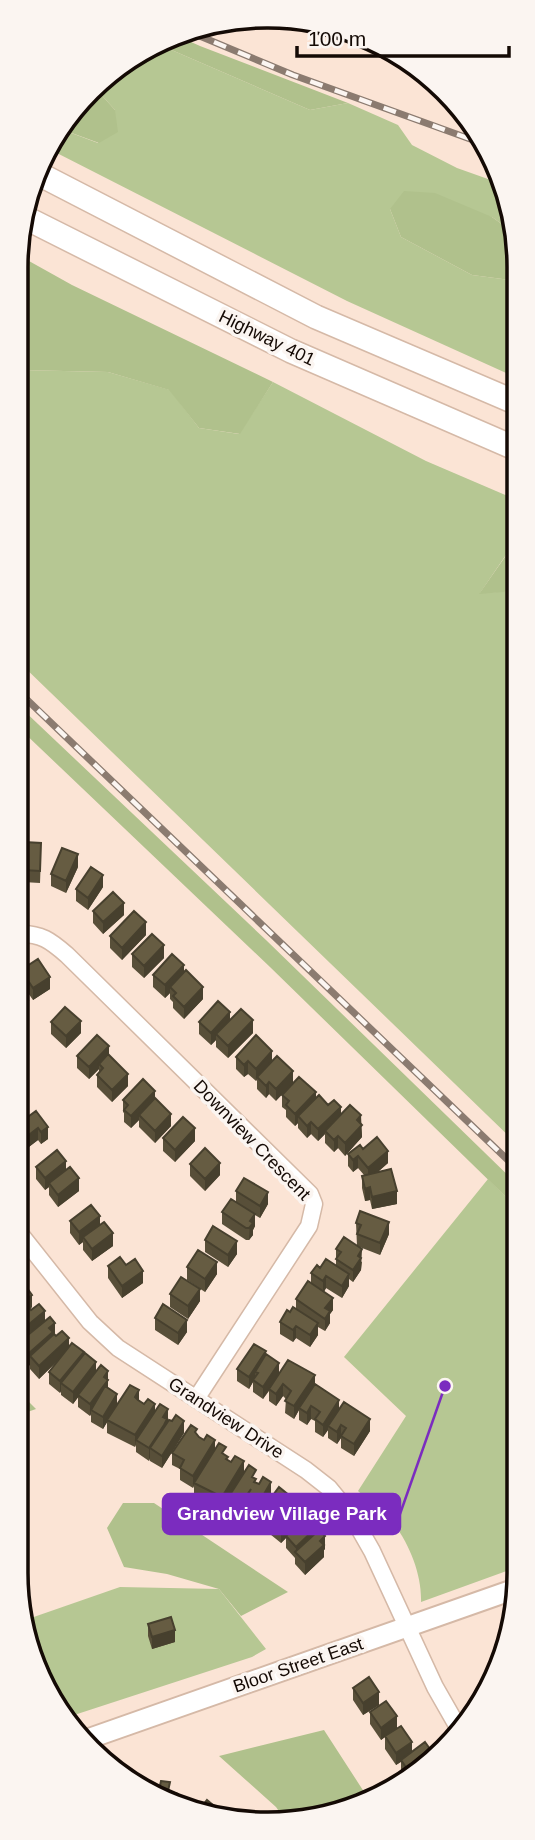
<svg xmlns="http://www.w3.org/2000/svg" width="535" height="1840" font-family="Helvetica,sans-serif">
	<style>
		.green { fill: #b6c793 }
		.forest { fill: #b0c18c }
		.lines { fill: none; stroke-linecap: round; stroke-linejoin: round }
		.minor-casing { stroke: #d5b9a7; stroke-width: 19 }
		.major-casing { stroke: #d5b9a7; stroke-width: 23 }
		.highway-casing { stroke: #d5b9a7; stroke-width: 26 }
		.minor { stroke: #fff; stroke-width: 16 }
		.major { stroke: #fff; stroke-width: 19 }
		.highway { stroke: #fff; stroke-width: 23 }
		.rail-casing { stroke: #8b7b70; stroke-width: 7 }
		.rail { stroke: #fbf5f1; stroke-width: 4.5; stroke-dasharray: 13; stroke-linecap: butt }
		.wall { fill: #584f39 }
		.shaded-wall { fill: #47402e }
		.building { fill: #665c42; stroke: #47402e; stroke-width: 2 }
		.labels { text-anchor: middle; stroke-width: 7; stroke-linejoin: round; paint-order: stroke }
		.street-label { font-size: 18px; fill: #140a05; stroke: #fbf5f1 }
		.rim { fill: none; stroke: #140a05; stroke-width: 3.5 }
		.leader { fill: none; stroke: #7b2cbf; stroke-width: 2.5 }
		.callout-dot { fill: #7b2cbf; stroke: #fbf5f1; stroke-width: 2.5 }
		.callout { fill: #7b2cbf; stroke: #7b2cbf; stroke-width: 2.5 }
		.callout-label { font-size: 19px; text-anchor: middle; font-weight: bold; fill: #fff }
	</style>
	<rect width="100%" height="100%" fill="#fbe4d5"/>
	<path class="green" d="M160 45 310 110 348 103 398 125 412 145 457 168 502 184 517 235 492 217 390 209 401 237 472 275 517 281V378L347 301 49 149 58 128 98 143 115 110 96 89 127 58Z
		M20 370 108 372 170 390 199 428 239 434 273 382 426 461 517 500V516L510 520 512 546 480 593 516 591 515 1142 19 662Z
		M488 1179 515 1206V1568L421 1602C422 1571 406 1535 384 1512 376 1504 366 1499 358 1491L406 1416 344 1357Z
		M120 1587 219 1589 266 1649 252 1657 65 1718 59 1707 28 1619Z"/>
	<path class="forest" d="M180 37 200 46 348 103 310 110 160 45Z
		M96 89 115 110 118 132 99 143 58 128Z
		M404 191 435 193 492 217 517 235V281L472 275 401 237 390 209Z
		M20 256 72 285 273 382 240 434 199 428 169 390 108 372 20 370Z
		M517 516 516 591 479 594 512 547 510 519Z
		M19 706 266 940 515 1182V1206L270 967 19 728Z
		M16 1389 36 1409 16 1416Z
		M123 1503H154L288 1592 241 1616 219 1589 167 1574 124 1567 107 1528Z
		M324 1730 368 1798 333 1816 285 1820 276 1807 219 1756Z"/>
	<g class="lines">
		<g class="minor-casing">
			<path id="minor" d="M18 934C41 933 51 941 67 955L310 1194 314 1204 309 1226 196 1399
				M17 1230 90 1322 118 1348 306 1470 329 1488 352 1516 372 1551 435 1687 459 1729"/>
		</g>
		<g class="major-casing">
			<path id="major" d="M82 1741 515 1589"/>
		</g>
		<g class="highway-casing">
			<path id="highway" d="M39 174 316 317 517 403
				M22 216 291 351 517 449"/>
		</g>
		<use href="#minor" class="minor"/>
		<use href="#major" class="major"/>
		<use href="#highway" class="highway"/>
		<g class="rail-casing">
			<path id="rail" d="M190 32 293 75 484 144
				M19 692 515 1167"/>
		</g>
		<use href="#rail" class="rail"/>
	</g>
	<path class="wall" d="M23 840V867L41 855 40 883 23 882V869H18V841Z
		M78 867 66 893 51 886V874Z
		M103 887 88 910 76 901V889Z
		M93 911 124 915 103 934 93 923Z
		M146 935 122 960 110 948V936Z
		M132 954 164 958 144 978 132 967Z
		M21 970 50 989 33 1000 21 983Z
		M184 972 203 999 184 1019 173 1008V1002L170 999V993L165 998 153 987V975Z
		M230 1020 253 1033 228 1058 216 1047V1040L211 1045 199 1034V1022Z
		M51 1022 81 1033 66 1048 51 1034Z
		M109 1055 128 1086 112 1102 97 1087V1075L99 1073V1069L89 1079 77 1068V1056Z
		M277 1056 276 1101 269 1094 266 1098 257 1089V1080L256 1081 248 1074 244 1077 236 1069V1057L272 1061Z
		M282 1095 316 1099 328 1105 341 1115 361 1124 362 1137 345 1156 338 1148 334 1152 325 1143V1134L318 1141 311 1134 307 1138 298 1128V1123L295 1126 286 1117V1110L282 1107Z
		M155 1099 171 1126 155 1143 139 1127V1120L131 1128 124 1122V1113L123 1112V1100Z
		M17 1109 22 1122 36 1111 48 1139 41 1144 38 1140 17 1156Z
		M163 1138 195 1141 175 1162 163 1151Z
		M363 1149 388 1163 378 1172 397 1204 372 1209 370 1200 365 1201 362 1188V1176L364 1175 358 1168 353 1172 348 1166V1154Z
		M190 1164 220 1175 205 1191 190 1176Z
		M36 1167 66 1170 79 1191 58 1207 49 1195V1187L45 1190 36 1179Z
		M236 1191 268 1204 260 1218 255 1215V1226L253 1230V1235L249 1240H246L222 1224V1212L236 1202Z
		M70 1221 100 1224 113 1246 92 1261 83 1250V1242L79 1245 70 1233Z
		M356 1223 389 1234 380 1255 357 1246Z
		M205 1240 237 1254 228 1267 205 1252Z
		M336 1249 362 1262 361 1270 353 1282 349 1279V1286L342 1298 326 1288 324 1292 333 1310 330 1314V1323L325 1331 318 1327V1335L310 1347 296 1338 293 1342 280 1334V1322L290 1312 296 1308V1299L311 1284V1273L320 1268 336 1265Z
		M126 1265 143 1283 122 1298 108 1278V1266Z
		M187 1267 217 1274 205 1292 187 1280Z
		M22 1292 32 1307 30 1309 45 1321 55 1335 69 1347 84 1354 96 1372 108 1371V1388L117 1405 139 1401 184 1433 162 1468 150 1461V1458L149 1461 136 1452V1445L135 1447 107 1433V1422L103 1429 91 1422V1414L90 1416 78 1407V1397L73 1404 61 1395V1391L60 1393 49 1384V1372L57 1361 39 1379 30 1369V1365L28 1366 18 1356Z
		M170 1294 200 1301 188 1319 170 1307Z
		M155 1318 187 1332 178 1345 155 1330Z
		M266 1355 279 1373 315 1384 339 1408 370 1431 354 1456 341 1448V1438L337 1444 328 1438V1430L323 1437 315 1432V1421L311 1419 307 1425 299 1420V1410L294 1419 285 1413 286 1399 283 1396 276 1406 269 1401V1391L263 1399 253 1392V1382L249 1389 237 1381V1369Z
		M197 1435 215 1449 226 1456 228 1460 271 1494 261 1511 290 1503 303 1520 319 1531 325 1549 324 1550V1557L305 1575 295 1564V1558L286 1548V1538L281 1543 260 1526V1514L250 1530 238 1523V1520L226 1513V1502L222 1509 194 1495V1486L193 1488 180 1480V1469L172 1465V1453Z
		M148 1624 175 1642 152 1649 148 1636Z
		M353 1688 379 1705 363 1715 353 1700Z
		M370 1712 397 1728 412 1752 421 1772 406 1779 401 1772V1762L396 1765 385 1749V1737L381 1740 370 1724Z"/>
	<path class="shaded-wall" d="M78 854V867L66 893V881Z
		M103 875V887L88 910V898Z
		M124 903V915L103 934V922Z
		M146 922V935L122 960V948Z
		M164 945V958L144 978V966Z
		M184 965V978L170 987V993L165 998V985Z
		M50 977V989L33 1000V988Z
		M203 987V999L184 1019V1007Z
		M28 1000V1012L18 1020V1008Z
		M230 1012V1025L216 1034V1040L211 1045V1033Z
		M253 1020V1033L228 1058V1046Z
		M81 1021V1033L66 1048V1036Z
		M109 1046V1058L99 1064V1069L89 1079V1067Z
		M272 1051V1063L257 1077 256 1081V1069Z
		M248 1061V1074L244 1077V1065Z
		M293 1071V1083L276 1101V1089Z
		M128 1074V1086L112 1102V1090Z
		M269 1082V1094L266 1098V1086Z
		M155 1091V1104L139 1115V1120L131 1128V1116Z
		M316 1092V1105L298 1116V1123L295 1126V1114Z
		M341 1107V1119L325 1131V1134L318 1141V1129Z
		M22 1114V1126L17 1130V1117Z
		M171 1114V1126L155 1143V1131Z
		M361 1115 362 1137 345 1156V1143L357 1120Z
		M311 1122V1134L307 1138V1126Z
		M48 1127V1139L41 1144V1132Z
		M38 1128V1140L17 1156V1144Z
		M195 1128V1141L175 1162V1150Z
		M338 1136V1148L334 1152V1140Z
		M388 1151V1163L368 1180V1168Z
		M358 1156V1168L353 1172V1160Z
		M66 1161V1174L49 1183V1187L45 1190V1178Z
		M220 1163V1175L205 1191V1179Z
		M79 1178V1191L58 1207V1195Z
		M370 1187V1200L365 1201V1189Z
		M397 1191V1204L372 1209V1197Z
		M268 1192V1204L260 1218V1206Z
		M255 1214V1226L253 1230V1235L249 1240 250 1221Z
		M100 1216V1229L83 1237V1242L79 1245V1232Z
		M389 1222V1234L380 1255V1243Z
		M113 1233V1246L92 1261V1249Z
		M237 1241V1254L228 1267V1255Z
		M362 1249 361 1270 353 1282V1270L358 1256Z
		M217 1262V1274L205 1292V1279Z
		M143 1271V1283L122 1298V1286Z
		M349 1274V1286L342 1298V1286Z
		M326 1276V1288L323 1293V1281Z
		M22 1284V1296L17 1300V1288Z
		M200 1289V1301L188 1319V1306Z
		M32 1295V1307L24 1314V1301Z
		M333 1298V1310L330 1314V1323L325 1331V1308Z
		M45 1311V1323L17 1346V1334Z
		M187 1320V1332L178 1345V1333Z
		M55 1323V1335L30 1356V1365L28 1366V1354L49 1328Z
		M318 1323V1335L310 1347V1335Z
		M296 1326V1338L293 1342V1330Z
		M69 1338V1350L39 1379V1366Z
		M266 1351V1364L258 1373 255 1372V1380H253V1382L249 1389V1377Z
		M84 1352V1364L61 1383V1391L60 1393V1381Z
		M96 1362V1374L73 1404V1392Z
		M279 1363V1375L263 1399V1387Z
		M108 1371V1392L91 1410V1414L90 1416V1404L104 1377Z
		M315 1375V1387L299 1408V1410L294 1419V1406Z
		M283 1384V1396L276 1406V1394Z
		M139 1390V1403L135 1397Z
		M117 1394V1406L103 1429V1417Z
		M339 1400V1412L328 1426V1430L323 1437V1425Z
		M155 1404V1416L136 1440 135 1447V1435Z
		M311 1406V1419L307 1425V1413Z
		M168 1409V1421L150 1448V1458L149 1461V1448L163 1417Z
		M370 1419V1431L354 1456V1444Z
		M184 1421V1433L162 1468V1456Z
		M341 1425V1438L337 1444V1432Z
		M215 1440V1452L194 1483 193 1488V1476Z
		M244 1461V1473L222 1509V1497Z
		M271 1482V1494L250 1530V1518Z
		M290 1496V1509L273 1519Z
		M303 1508V1520L286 1536V1538L281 1543V1531Z
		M319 1525V1537L296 1552V1547Z
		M325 1536V1549L324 1550V1557L305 1575V1562L320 1541Z
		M175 1630V1642L152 1649V1637Z
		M379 1692V1705L363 1715V1703Z
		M397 1716V1728L381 1740V1728Z
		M412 1742V1754L396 1765V1753Z"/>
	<path class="building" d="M23 840V863H18V841Z
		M24 842 41 843 40 871 23 870Z
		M62 848 78 854 66 881 51 874Z
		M91 867 103 875 88 898 76 889Z
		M113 892 124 903 103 922 93 911Z
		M134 911 146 922 122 948 110 936Z
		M152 934 164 945 144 966 132 954Z
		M172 954 184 965 165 985 153 975Z
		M38 959 50 977 33 988 21 970Z
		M186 970 203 987 184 1007 173 996 176 993 170 987Z
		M18 985 28 1000 18 1008Z
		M218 1001 230 1012 211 1033 199 1022Z
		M65 1007 81 1021 66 1036 51 1022Z
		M241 1009 253 1020 228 1046 216 1034Z
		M97 1035 109 1046 89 1067 77 1056Z
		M256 1035 272 1051 256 1069 248 1061 244 1065 236 1057Z
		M108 1054 128 1074 112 1090 97 1075 103 1068 99 1064Z
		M277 1056 293 1071 276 1089 269 1082 266 1086 257 1077Z
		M299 1077 316 1092 295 1114 286 1105 289 1101 282 1095Z
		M143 1079 155 1091 131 1116 124 1110 128 1105 123 1100Z
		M319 1095 328 1105 334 1100 341 1107 318 1129 311 1122 307 1126 298 1116Z
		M155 1098 171 1114 155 1131 139 1115Z
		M350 1105 361 1115 357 1120 362 1125 345 1143 338 1136 334 1140 325 1131Z
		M17 1109 22 1114 17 1117Z
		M36 1111 48 1127 41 1132 38 1128 17 1144V1125Z
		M183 1117 195 1128 175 1150 163 1138Z
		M377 1137 388 1151 368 1168 358 1156 353 1160 348 1154 360 1145 363 1149Z
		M205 1148 220 1163 205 1179 190 1164Z
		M57 1150 66 1161 45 1178 36 1167Z
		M70 1167 79 1178 58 1195 49 1183Z
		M391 1169 397 1191 372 1197 370 1187 365 1189 362 1176Z
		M244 1178 268 1192 260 1206 236 1191Z
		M231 1199 255 1214 250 1221 253 1223 249 1228H246L222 1212Z
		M91 1205 100 1216 79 1232 70 1221Z
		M360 1211 389 1222 380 1243 357 1234 361 1225 356 1223Z
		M104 1222 113 1233 92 1249 83 1237Z
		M213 1226 237 1241 228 1255 205 1240Z
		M344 1237 362 1249 358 1256 361 1258 353 1270 336 1259 341 1252 336 1249Z
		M198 1250 217 1262 205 1279 187 1267Z
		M120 1257 126 1265 135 1259 143 1271 122 1286 108 1266Z
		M326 1259 349 1274 342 1286 326 1276 323 1281 311 1273 317 1265 320 1268Z
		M17 1276 22 1284 17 1288Z
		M181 1277 200 1289 188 1306 170 1294Z
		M308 1281 333 1298 325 1308 330 1311 325 1319 296 1299Z
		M27 1288 32 1295 24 1301 31 1310 39 1304 45 1311 17 1334V1296Z
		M163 1304 187 1320 178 1333 155 1318Z
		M293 1307 318 1323 310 1335 296 1326 293 1330 280 1322 287 1310 290 1312Z
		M50 1317 55 1323 49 1328 53 1332 28 1354 18 1343Z
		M62 1331 69 1338 39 1366 30 1356 54 1334 56 1336Z
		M72 1343 84 1352 60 1381 49 1372Z
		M254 1344 266 1351 249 1377 237 1369Z
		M85 1353 96 1362 73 1392 61 1383Z
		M266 1354 279 1363 263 1387 253 1380 258 1373 255 1372Z
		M288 1360 315 1375 294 1406 285 1401 291 1391 283 1384 276 1394 269 1389Z
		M101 1365 108 1371 104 1377 108 1380 90 1404 78 1395Z
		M315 1384 339 1400 323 1425 315 1419 320 1412 316 1409 311 1406 307 1413 299 1408Z
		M130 1385 139 1390 135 1397 138 1400 144 1404 148 1399 155 1404 135 1435 107 1420Z
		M105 1386 117 1394 103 1417 91 1410Z
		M344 1402 370 1419 354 1444 341 1436 346 1428 341 1425 337 1432 328 1426Z
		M160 1404 168 1409 163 1417 167 1419 164 1425 149 1448 136 1440Z
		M176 1415 184 1421 162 1456 150 1448 169 1420 172 1421Z
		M191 1425 197 1429 195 1432 199 1437 204 1440 207 1435 215 1440 193 1476 180 1468 184 1460 172 1453Z
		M219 1443 226 1447 222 1453 228 1457 226 1459 231 1462 235 1456 244 1461 222 1497 194 1483Z
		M249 1465 256 1470 252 1477 256 1479 254 1482 259 1484 263 1477 271 1482 250 1518 238 1511 251 1489 238 1508 226 1501Z
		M279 1487 290 1496 273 1519 294 1499 303 1508 281 1531 260 1513Z
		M305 1517 308 1520 311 1517 319 1525 296 1547 286 1536Z
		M319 1530 325 1536 320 1541 324 1545 305 1562 295 1552Z
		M171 1617 175 1630 152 1637 148 1624Z
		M369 1677 379 1692 363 1703 353 1688Z
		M386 1701 397 1716 381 1728 370 1712Z
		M401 1726 412 1742 396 1753 385 1736Z
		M425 1742 435 1756 424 1765 425 1767 421 1772 412 1776 401 1760Z
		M161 1781 170 1782 168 1791 178 1794 176 1804 157 1799Z
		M207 1800 225 1815 224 1816 199 1810Z"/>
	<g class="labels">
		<g class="street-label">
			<text transform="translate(267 338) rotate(26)" y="6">Highway 401</text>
			<text transform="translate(252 1140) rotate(46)" y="6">Downview Crescent</text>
			<text transform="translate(226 1418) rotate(33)" y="6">Grandview Drive</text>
			<text transform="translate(298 1665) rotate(-19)" y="6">Bloor Street East</text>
		</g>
	</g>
	<path d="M0 0H535V1840H0ZM267 28H268A239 239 0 0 1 507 267V1573A239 239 0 0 1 268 1812H267A239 239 0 0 1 28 1573V267A239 239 0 0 1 267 28Z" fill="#fbf5f1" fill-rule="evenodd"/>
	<path class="rim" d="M267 28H268A239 239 0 0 1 507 267V1573A239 239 0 0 1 268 1812H267A239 239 0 0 1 28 1573V267A239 239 0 0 1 267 28Z"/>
	<path class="leader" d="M445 1386L400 1514"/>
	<circle class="callout-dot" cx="445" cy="1386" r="7"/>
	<rect class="callout" x="163" y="1494" width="237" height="40" rx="7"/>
	<g class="callout-label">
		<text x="282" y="1520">Grandview Village Park</text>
	</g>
	<path d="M297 46v10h212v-10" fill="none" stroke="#140a05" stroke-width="3.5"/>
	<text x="308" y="46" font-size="21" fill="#140a05" stroke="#fbf5f1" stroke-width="5" paint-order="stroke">100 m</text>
</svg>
